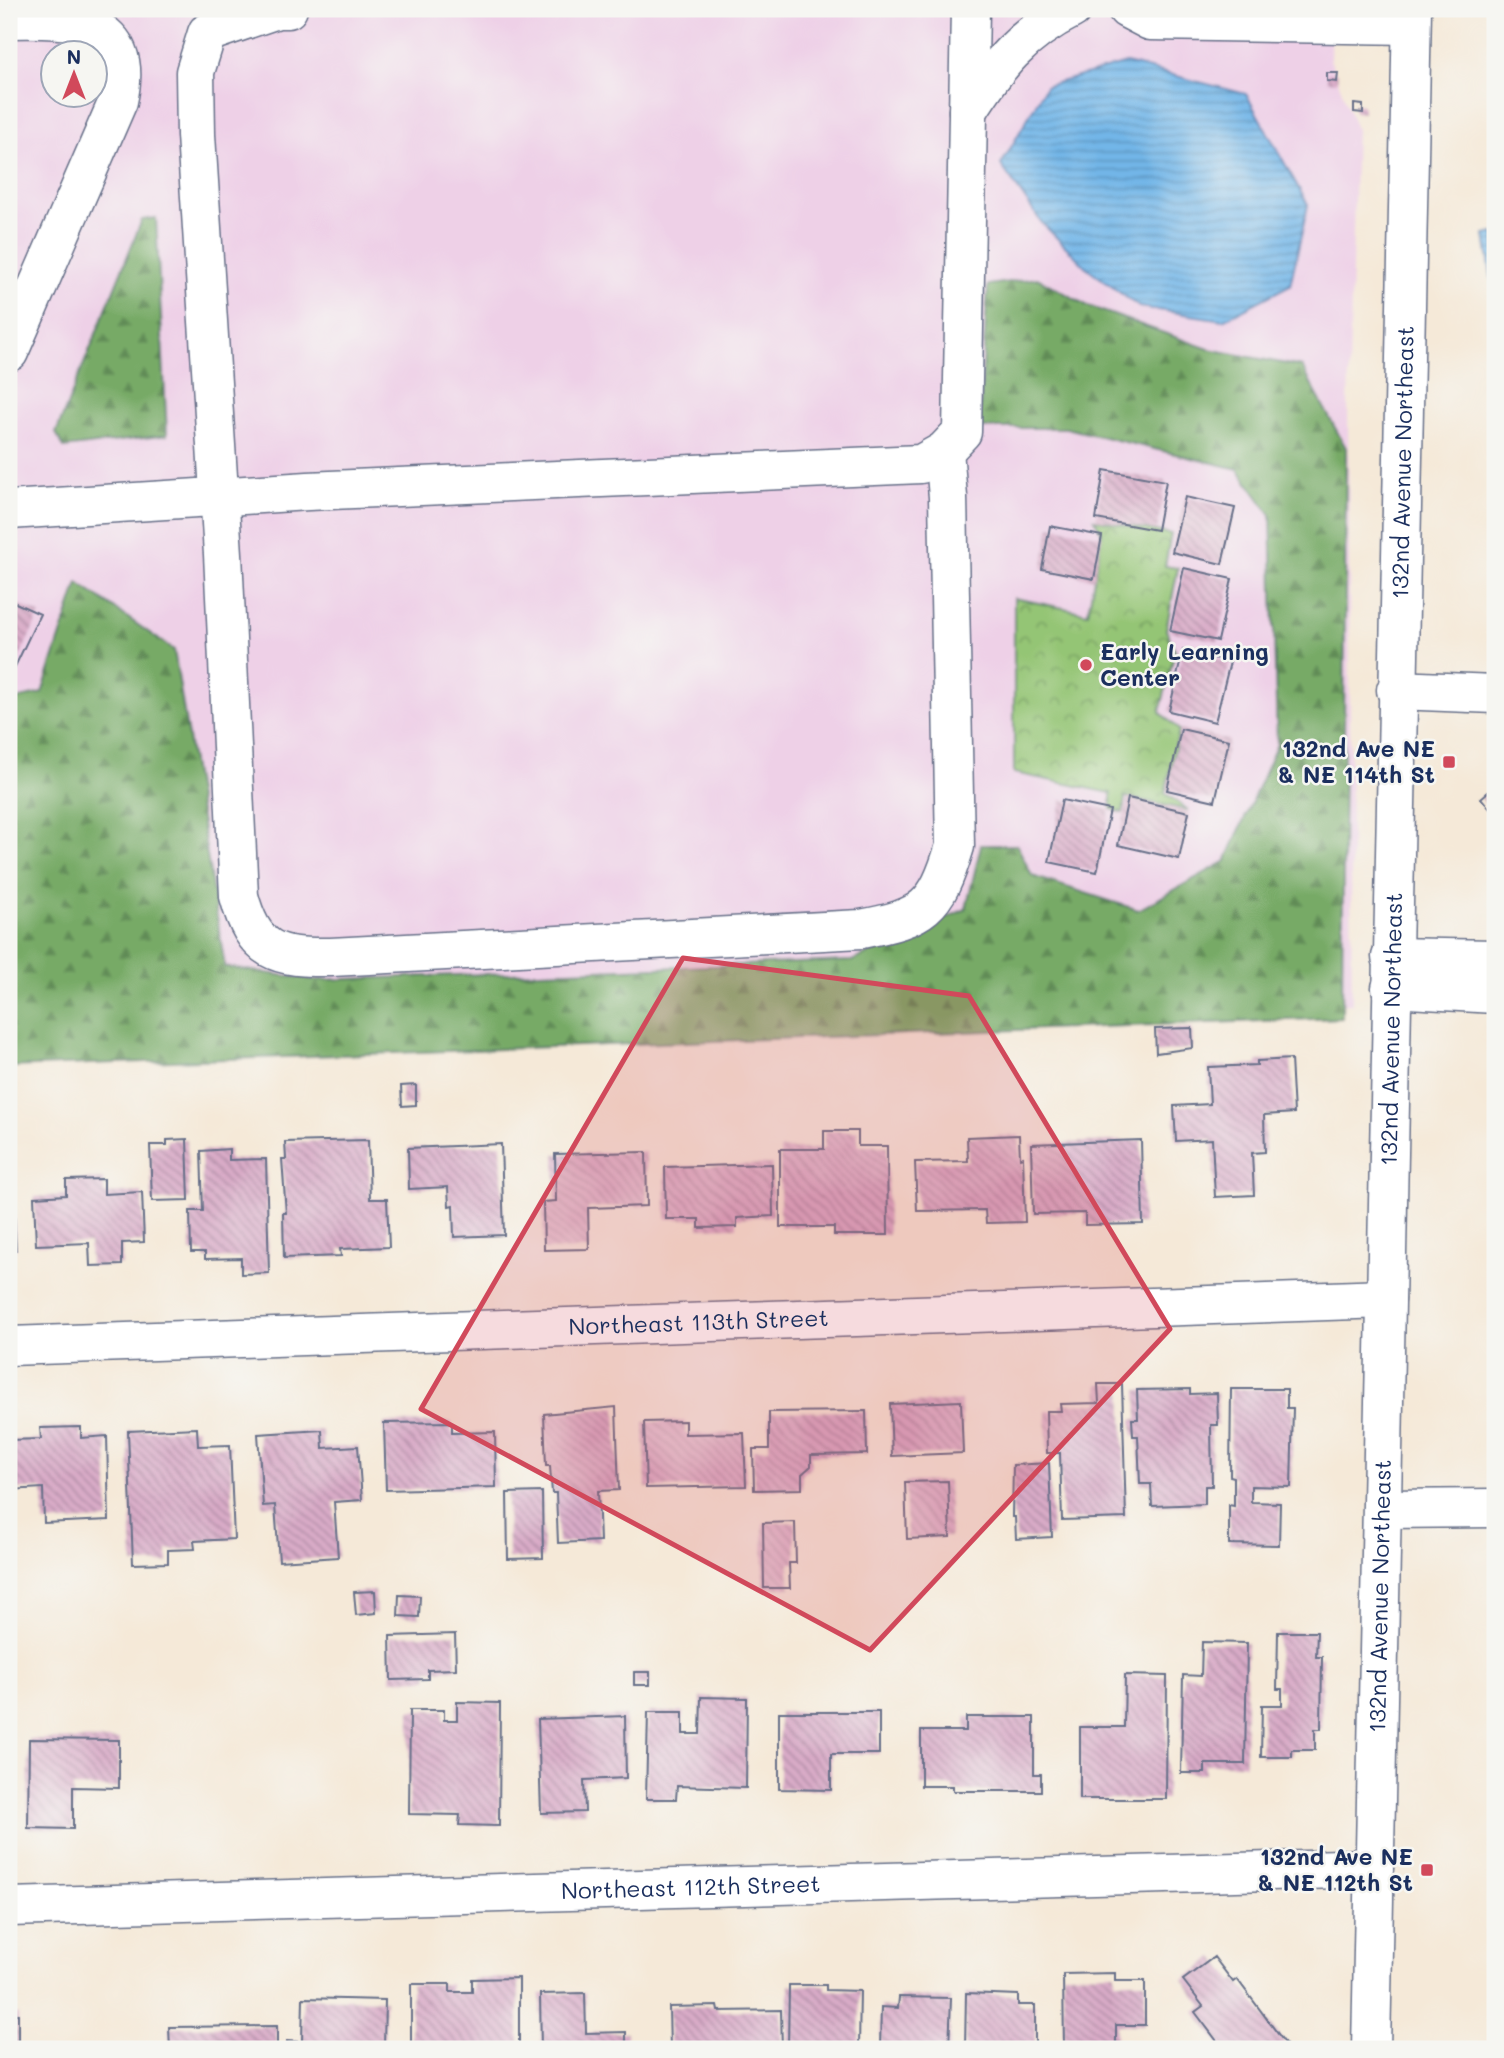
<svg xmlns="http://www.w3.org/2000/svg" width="1504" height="2058" font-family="Mali,sans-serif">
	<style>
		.built { fill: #eed0e7; fill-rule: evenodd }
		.forest { fill: url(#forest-firs); stroke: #496c62; stroke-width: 2 }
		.park { fill: url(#park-crowns); stroke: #587a6a; stroke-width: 2 }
		.water { fill: url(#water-rules); stroke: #4672a3; stroke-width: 2 }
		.building { fill: url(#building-back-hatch) }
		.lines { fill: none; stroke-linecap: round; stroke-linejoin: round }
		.minor-casing { stroke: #677089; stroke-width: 41 }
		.minor { stroke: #fff; stroke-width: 38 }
		.marked { fill: #d1495b; fill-opacity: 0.2; stroke: #d1495b; stroke-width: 5; stroke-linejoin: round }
		.poi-dot { fill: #d1495b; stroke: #f6f6f2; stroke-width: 2.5 }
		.labels { text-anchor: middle; stroke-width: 5; stroke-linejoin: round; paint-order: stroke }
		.street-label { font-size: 23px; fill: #1b2f5e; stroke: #f6f6f2 }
		.poi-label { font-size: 23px; font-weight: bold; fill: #1b2f5e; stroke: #f6f6f2; text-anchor: end }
	</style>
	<defs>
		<pattern id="forest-firs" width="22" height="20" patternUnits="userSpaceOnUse" patternTransform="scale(1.75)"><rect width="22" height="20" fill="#7a6"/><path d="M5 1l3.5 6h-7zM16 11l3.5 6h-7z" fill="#618b57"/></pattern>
		<pattern id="park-crowns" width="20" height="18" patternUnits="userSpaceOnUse" patternTransform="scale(1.75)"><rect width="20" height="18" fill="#94c575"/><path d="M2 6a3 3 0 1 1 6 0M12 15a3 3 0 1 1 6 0" fill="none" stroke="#78a063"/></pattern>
		<pattern id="water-rules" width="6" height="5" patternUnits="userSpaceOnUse" patternTransform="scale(1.75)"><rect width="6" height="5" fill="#72b6e8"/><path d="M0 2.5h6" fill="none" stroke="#5d94bf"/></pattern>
		<pattern id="building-back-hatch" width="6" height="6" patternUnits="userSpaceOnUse" patternTransform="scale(1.75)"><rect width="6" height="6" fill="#d9abc7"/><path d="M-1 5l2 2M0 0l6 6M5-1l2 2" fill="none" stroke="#af8ca5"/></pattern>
	</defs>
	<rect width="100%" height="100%" fill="#f6f6f2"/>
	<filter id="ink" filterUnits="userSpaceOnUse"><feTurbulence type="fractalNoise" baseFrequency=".0143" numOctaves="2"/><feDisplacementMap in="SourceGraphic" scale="14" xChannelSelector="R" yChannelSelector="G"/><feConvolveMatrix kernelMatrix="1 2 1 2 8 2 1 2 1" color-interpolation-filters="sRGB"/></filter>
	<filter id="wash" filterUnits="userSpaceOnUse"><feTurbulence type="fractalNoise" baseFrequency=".00686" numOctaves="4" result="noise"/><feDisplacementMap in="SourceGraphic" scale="28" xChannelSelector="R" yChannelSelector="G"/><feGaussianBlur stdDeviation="1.57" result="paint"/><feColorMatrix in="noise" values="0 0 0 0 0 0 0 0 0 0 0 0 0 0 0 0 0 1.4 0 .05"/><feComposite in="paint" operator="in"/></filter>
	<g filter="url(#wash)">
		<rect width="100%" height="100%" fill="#f5e9d8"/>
		<path class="built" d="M9 9H1332L1330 59 1356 129 1348 404 1352 1004 649 1034 9 1054ZM52 52H94V94H52Z"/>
		<path class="forest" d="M156 218 167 435 64 448 56 433 142 220Z
			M1037 278 1088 306 1209 349 1302 367 1346 448 1342 1018 9 1067V701L42 693 78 583 174 650 225 967 316 980 852 961 966 909 981 845H1017L1032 876 1138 910 1226 861 1277 744 1271 515 1238 469 1066 428H979L988 285Z"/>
		<path class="park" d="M1094 519 1171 534 1165 566 1178 568 1166 630 1175 651 1160 712 1179 730 1165 793 1188 810 1125 797 1123 813 1111 809V793L1014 773V598L1088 613 1102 533Z"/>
		<path class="water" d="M1126 63 1246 94 1308 205 1290 285 1223 320 1139 307 1086 267 1042 223 1001 165 1046 86Z
			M1495 233V287L1493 288 1485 235Z"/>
		<g id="blocks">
			<path class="building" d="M1327 73H1338L1337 82 1327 81Z
				M1354 104 1363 105V113L1354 112Z
				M1104 470 1166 481 1157 530 1096 519Z
				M1185 497 1235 508 1222 564 1172 552Z
				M1050 526 1102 536 1094 579 1042 569Z
				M1184 568 1232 579 1218 641 1170 631Z
				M9 600 40 614 13 671 9 669Z
				M1183 650 1230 662 1215 722 1169 711Z
				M1181 729 1229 740 1215 801 1167 790Z
				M1495 786V815L1481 798Z
				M1128 798 1189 812 1179 859 1118 845Z
				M1062 800 1110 810 1097 872 1049 862Z
				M1192 1028 1193 1048 1156 1053 1155 1029Z
				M1291 1059 1294 1113 1264 1115 1265 1152 1252 1153 1254 1195 1215 1197 1212 1139 1176 1141 1174 1106 1210 1104 1208 1067 1257 1065V1061Z
				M416 1085V1105L402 1106 401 1086Z
				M824 1131H858V1146H887L888 1235H834V1227H780V1149H824Z
				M1019 1135 1020 1158 1023 1157 1025 1222 986 1223 985 1210 917 1211 915 1162 968 1161 967 1137Z
				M187 1139 189 1200 152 1201 150 1145H167V1140Z
				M368 1140 370 1199H387L389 1247 340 1249 341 1256 284 1258 283 1213H286L282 1159H286L285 1142Z
				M1141 1140 1143 1224 1085 1225V1213L1033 1214 1031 1144Z
				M501 1144 504 1235 454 1237 453 1205 449 1206 448 1187 409 1189 408 1148Z
				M229 1149V1160L266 1159 269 1273 241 1274V1258L205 1259V1252H191L190 1211H203L201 1151Z
				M646 1152 647 1206 588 1208 589 1249 544 1250 543 1202 556 1201 555 1154Z
				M772 1164 773 1216 737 1218V1227L699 1228V1219H666L665 1167Z
				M104 1179V1194L142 1192 144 1242 122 1243V1265L90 1266 89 1243 36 1245 34 1197 66 1195V1180Z
				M9 1194H13L16 1250H9Z
				M1098 1384H1122L1126 1518 1062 1520 1060 1453H1047L1046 1411H1061L1060 1404 1099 1403Z
				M1190 1389V1394L1217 1393 1218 1425H1211L1212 1486H1205V1504L1152 1506 1151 1484H1140L1138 1436H1133L1132 1419H1138L1137 1390Z
				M1231 1389H1287V1408H1293L1291 1487 1251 1486V1502L1280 1503 1279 1545 1229 1544V1505L1234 1506V1477L1230 1476Z
				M961 1401 963 1453 892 1456 890 1404Z
				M616 1407 619 1490 598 1491 600 1541 558 1543 556 1493H552L550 1466H546L544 1414Z
				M866 1411 867 1454 811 1455V1466L802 1474V1489L754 1490 753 1449H769V1412Z
				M685 1421V1434L744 1433 746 1486 646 1488 644 1422Z
				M452 1422V1433L495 1432 496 1487 386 1490 384 1423Z
				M81 1427V1438L107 1436 109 1520 44 1523 43 1488 9 1490V1440L41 1439 40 1428Z
				M197 1428 198 1446 230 1445 234 1539 194 1541 195 1549 168 1550V1563L133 1564 128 1431Z
				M322 1430 323 1448 358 1446 362 1500 334 1502 338 1557 279 1561 275 1505 263 1506 258 1434Z
				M1049 1463 1052 1537 1016 1539 1015 1517H1012L1013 1465Z
				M948 1481 950 1537 907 1539 905 1482Z
				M542 1492 543 1558 508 1559 507 1493Z
				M795 1522 796 1563H789L790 1588H764L763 1523Z
				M375 1591 376 1613 356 1615 354 1592Z
				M399 1595 420 1596 419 1617 398 1616Z
				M1278 1632H1317L1316 1657H1322L1321 1729H1315V1750H1292V1757H1261L1262 1705H1282V1689H1277Z
				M455 1634 456 1669 428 1670V1679L391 1680 390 1636Z
				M1202 1642 1247 1643 1245 1764H1205V1773H1181L1183 1675 1201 1676Z
				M634 1672H650V1685H634Z
				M1125 1675 1167 1676 1166 1799H1080V1727H1124Z
				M701 1697 747 1698 746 1788 677 1786 676 1799H646L648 1712H683V1734H700Z
				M457 1702 500 1703 499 1826 459 1825 460 1815 409 1814 410 1710H444V1720H457Z
				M779 1712H879V1754H831V1790L779 1789Z
				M625 1716 626 1778 584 1780 585 1812 541 1813 538 1719Z
				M966 1717H1034V1774H1041V1791H953V1786H921V1731H966Z
				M29 1739 119 1740V1788L73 1787V1829L28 1828Z
				M1214 1957 1233 1982 1237 1979 1287 2046 1282 2049H1223L1195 2012 1203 2006 1183 1980Z
				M1115 1973V1981H1145V2025H1116V2049H1064L1063 1974Z
				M519 1978V2049H411V1984H450V1992H472V1979Z
				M789 1985H826V1990L860 1991 859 2049H788Z
				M585 1993 586 2033 626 2032V2049H541L540 1994Z
				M966 1993 1018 1995V2005H1035V2049H965Z
				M899 1997 951 1998 949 2049H880L881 2007 898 2008Z
				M303 1998 385 2000 384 2047 287 2049V2041L302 2042Z
				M717 2006 718 2011 781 2010 782 2049H670L669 2007Z
				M9 2014H18V2049H9Z
				M277 2026V2049H170L169 2027Z"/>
		</g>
	</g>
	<g filter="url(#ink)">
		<use href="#blocks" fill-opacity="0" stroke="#677089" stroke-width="2"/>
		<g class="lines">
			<g class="minor-casing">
				<g id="minor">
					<path d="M288 9H277L207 33 195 72 196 135 223 554 239 896C254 953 277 958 331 957L861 929C924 917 936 909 955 846L948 497 944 451"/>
					<path d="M1127 9 1150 21 1411 25"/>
					<path d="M9 19C70 18 137 17 118 101L9 352"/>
					<path d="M968 111C997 65 1022 34 1072 9"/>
					<path d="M9 510 308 491 921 464 944 451 962 432 970 9"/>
					<path d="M1396 690 1495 694"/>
					<path d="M1391 957 1495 959"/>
					<path d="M1391 988 1495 994"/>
					<path id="s1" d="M9 1346 1386 1299"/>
					<path d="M1383 1509 1495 1508"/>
					<path id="s2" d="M9 1907 1375 1868"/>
					<path id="s3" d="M1371 2049 1412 9"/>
				</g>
			</g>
			<use href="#minor" class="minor"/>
		</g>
	</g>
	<path class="marked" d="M683 958 969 996 1170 1329 870 1650 421 1409Z"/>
	<g class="poi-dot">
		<circle cx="1086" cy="665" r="7"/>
		<rect x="1442" y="755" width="14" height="14" rx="3.5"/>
		<rect x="1420" y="1863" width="14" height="14" rx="3.5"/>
	</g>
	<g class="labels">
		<g class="street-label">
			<text dy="8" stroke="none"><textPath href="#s3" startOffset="1587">132nd Avenue Northeast</textPath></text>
			<text dy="8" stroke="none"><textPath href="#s3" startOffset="1020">132nd Avenue Northeast</textPath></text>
			<text dy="8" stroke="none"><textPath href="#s1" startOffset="690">Northeast 113th Street</textPath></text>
			<text dy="8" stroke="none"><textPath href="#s3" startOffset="453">132nd Avenue Northeast</textPath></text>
			<text dy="8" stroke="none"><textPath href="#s2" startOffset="682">Northeast 112th Street</textPath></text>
		</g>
		<g class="poi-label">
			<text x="1100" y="660" text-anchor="start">Early Learning<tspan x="1100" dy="26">Center</tspan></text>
			<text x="1435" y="757">132nd Ave NE<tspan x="1435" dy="26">&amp; NE 114th St</tspan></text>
			<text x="1413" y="1865">132nd Ave NE<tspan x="1413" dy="26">&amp; NE 112th St</tspan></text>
		</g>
	</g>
	<rect width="1504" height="2058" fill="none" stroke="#f6f6f2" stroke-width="35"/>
	<g transform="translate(74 74)"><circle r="33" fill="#f6f6f2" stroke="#9ea6b7" stroke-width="2"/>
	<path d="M0-5L12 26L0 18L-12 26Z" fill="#d1495b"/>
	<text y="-10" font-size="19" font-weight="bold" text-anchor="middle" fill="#1b2f5e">N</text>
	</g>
</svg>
